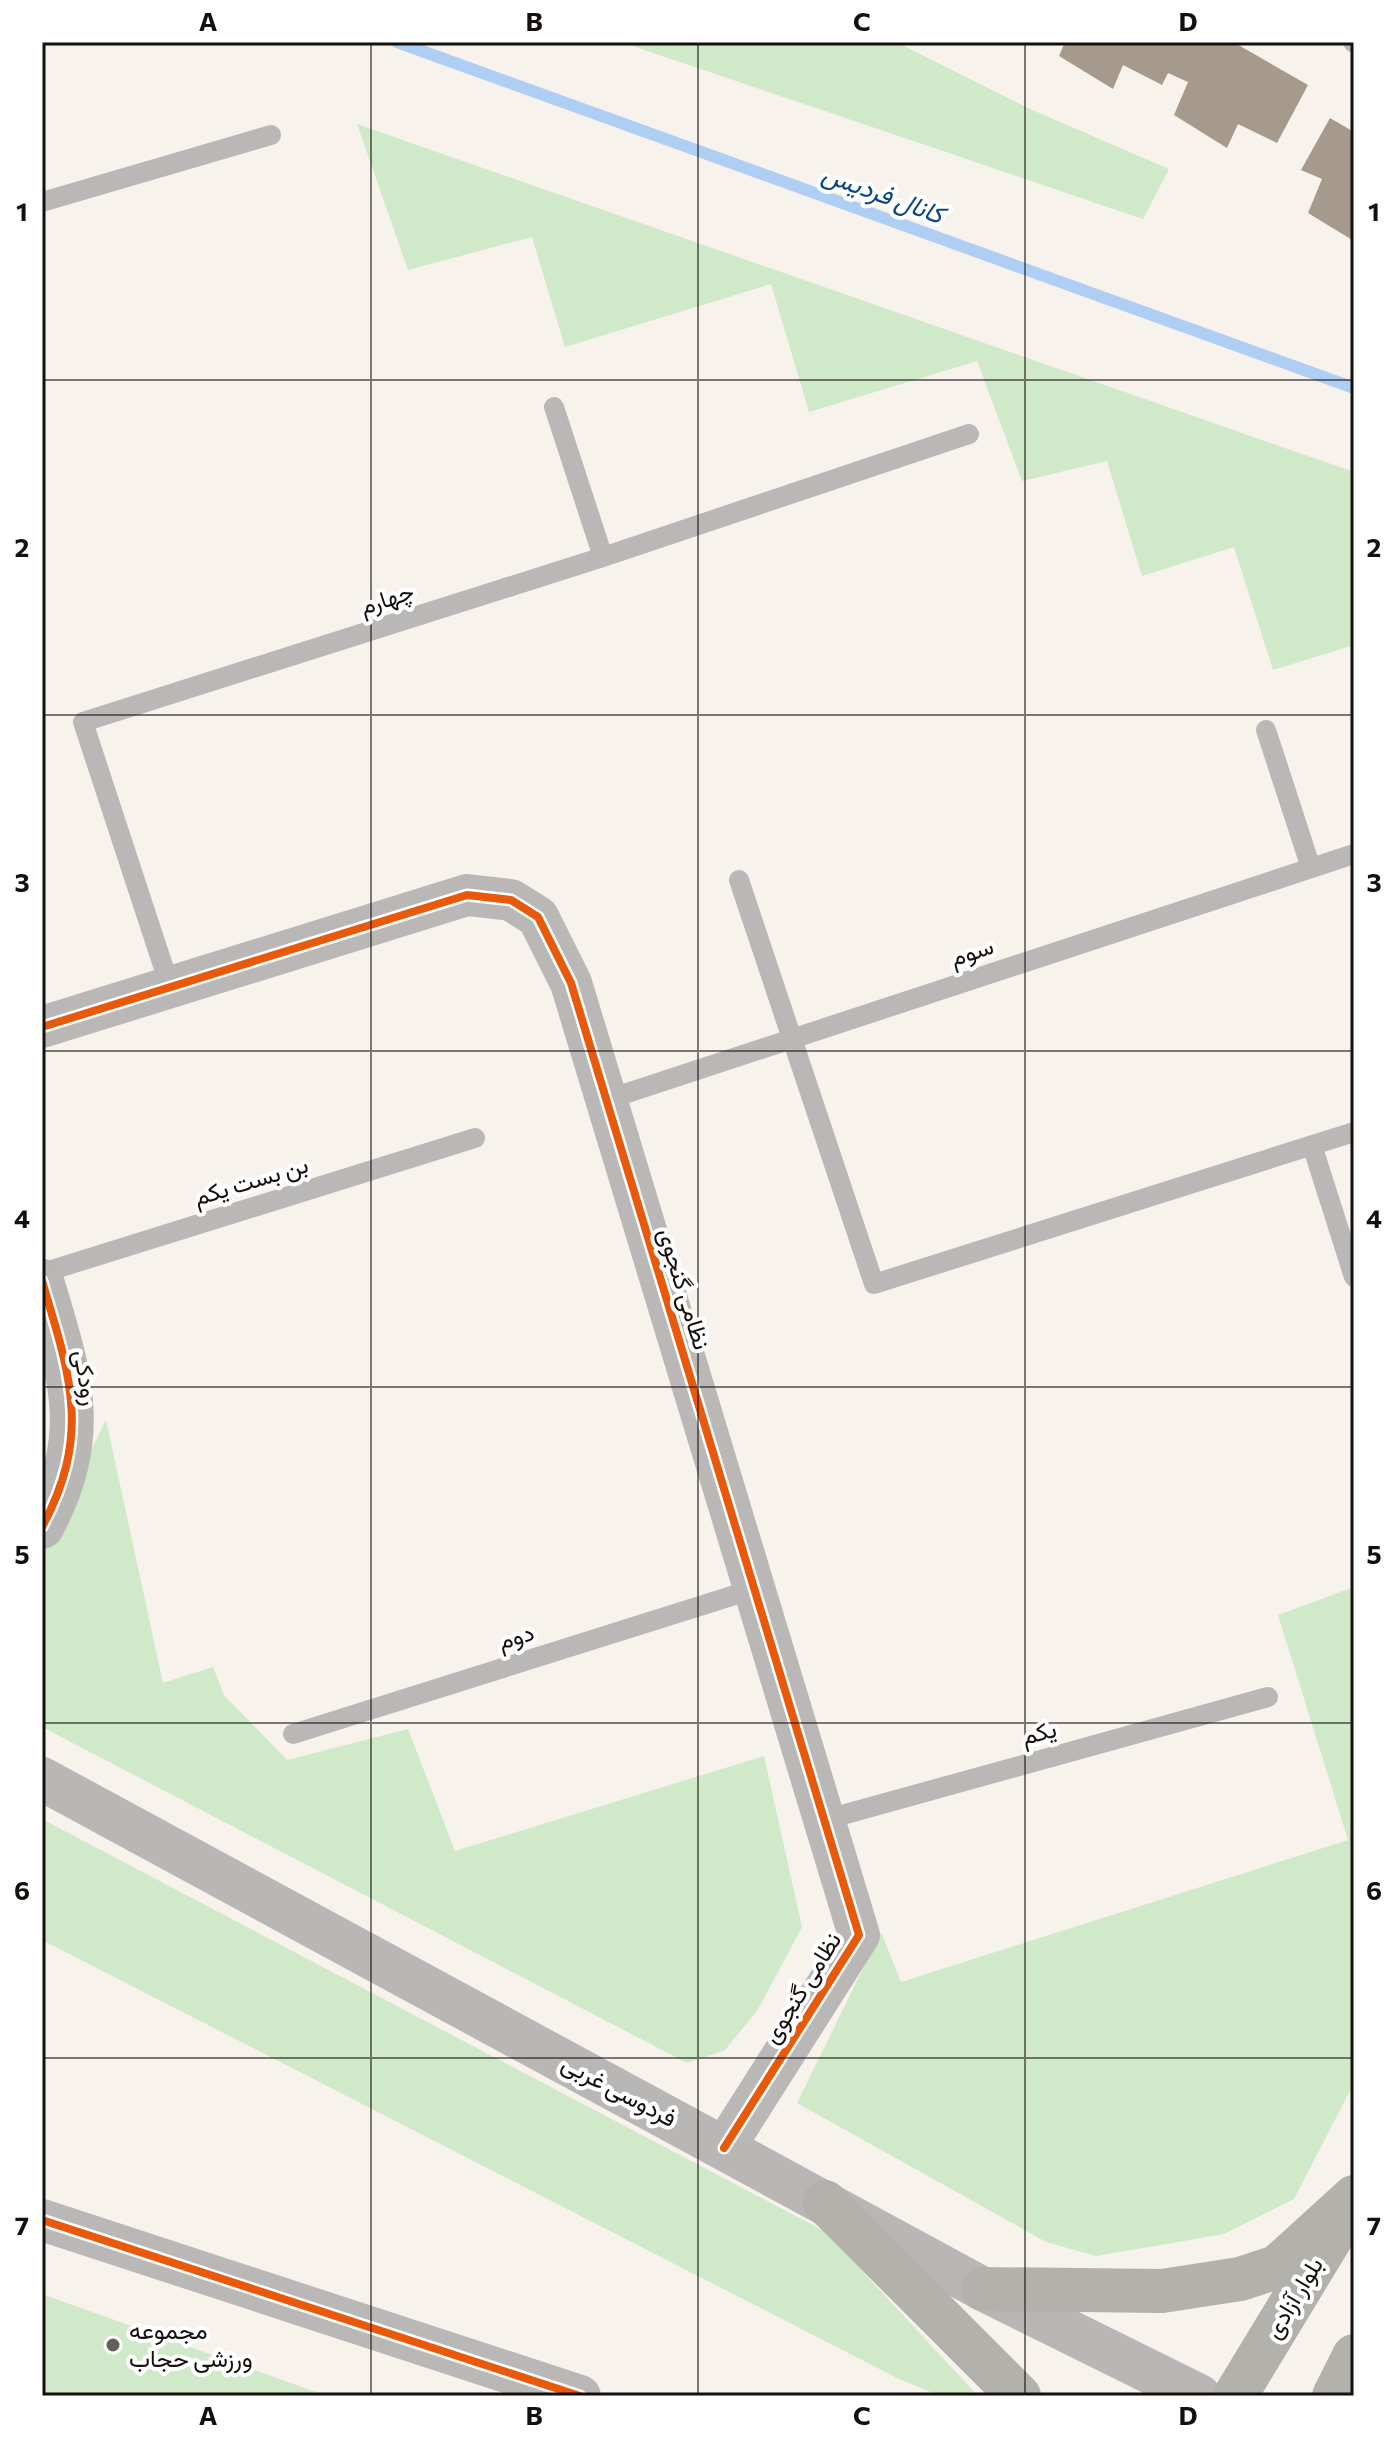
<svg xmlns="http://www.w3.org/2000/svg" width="1396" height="2438" font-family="Commissioner,Vazirmatn,sans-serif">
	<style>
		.green { fill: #d0e9c8 }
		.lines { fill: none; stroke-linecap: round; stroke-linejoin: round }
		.stream { stroke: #afcef4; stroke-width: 12 }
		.building { fill: #a69a8c }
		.lane { stroke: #bab8b6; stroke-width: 20 }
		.street { stroke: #bab8b6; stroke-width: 42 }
		.secondary { stroke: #b9b7b5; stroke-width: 44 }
		.primary { stroke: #b2b1ac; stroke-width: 44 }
		.cycleway-casing { stroke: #fff; stroke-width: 13 }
		.cycleway { stroke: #e8590c; stroke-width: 8 }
		.grid { fill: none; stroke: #14100d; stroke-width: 2; stroke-opacity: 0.55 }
		.poi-dot { fill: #645f5b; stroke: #fff; stroke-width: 3 }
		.labels { text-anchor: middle; stroke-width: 8; stroke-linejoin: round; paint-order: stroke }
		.street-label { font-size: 24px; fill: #14100d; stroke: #fff }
		.poi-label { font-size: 24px; fill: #14100d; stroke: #fff; text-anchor: start }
		.water-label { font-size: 26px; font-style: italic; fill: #0b4786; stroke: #fff }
		.neatline { fill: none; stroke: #14100d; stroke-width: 3 }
		.grid-label { font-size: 26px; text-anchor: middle; font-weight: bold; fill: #14100d }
	</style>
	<rect width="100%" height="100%" fill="#f8f2ec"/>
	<path class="green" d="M621 42H896L1030 109 1169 169 1143 219Z
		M357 124 1354 472V645L1273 670 1234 547 1142 576 1107 461 1022 481 977 361 809 412 771 284 565 347 532 237 408 270Z
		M106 1420 163 1683 213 1667 224 1695 287 1760 408 1729 455 1851 764 1756 802 1927 757 2011 725 2050 687 2063 42 1727V1548Z
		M1354 1587V2083L1294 2199 1224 2234 1096 2256 1046 2242 797 2103 881 1932 901 1982 1348 1840 1278 1615Z
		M42 1819 826 2232 978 2396H940L899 2379 42 1940Z
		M42 2294 327 2396H42Z"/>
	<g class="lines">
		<path class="stream" d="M397 42 1354 388"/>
	</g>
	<path class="building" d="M1065 42H1233L1308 85 1277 143 1238 124 1227 148 1174 115 1188 82 1168 73 1162 85 1123 65 1113 89 1059 56Z
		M1330 118 1354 132V241L1308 213 1322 179 1301 170Z"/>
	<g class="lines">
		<path class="lane" d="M1353 42 1354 43
			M42 202 271 135
			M554 407 603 557
			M1266 730 1311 868
			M739 880 874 1284 1354 1132
			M170 987 83 722 603 557 969 434
			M606 1100 1354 854
			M1312 1145 1354 1277
			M42 1273 475 1138
			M293 1734 754 1589
			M824 1820 1268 1697"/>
		<path class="street" d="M42 1027 467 895 511 900 538 917 571 983 859 1935 724 2148
			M42 2220 580 2396"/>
		<path class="secondary" d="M42 1281C70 1375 92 1434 42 1527
			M42 1779 983 2289 1199 2396"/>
		<path class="primary" d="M825 2202 1019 2396
			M983 2289 1162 2291 1240 2279 1277 2267 1354 2197
			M1235 2396 1332 2236
			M1334 2396 1354 2356"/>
		<g class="cycleway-casing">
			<path id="cycleway" d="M42 1027 467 895 511 900 538 917 571 983 859 1935 724 2148
				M42 1281C70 1375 92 1434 42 1527
				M42 2220 580 2396"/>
		</g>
		<use href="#cycleway" class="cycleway"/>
	</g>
	<path class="grid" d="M371 42V2396M698 42V2396M1025 42V2396M42 380H1354M42 715H1354M42 1051H1354M42 1387H1354M42 1723H1354M42 2058H1354"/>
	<circle class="poi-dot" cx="113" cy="2345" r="8"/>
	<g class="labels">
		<g class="street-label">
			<text transform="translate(387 599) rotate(-18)" y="8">چهارم</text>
			<text transform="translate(972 952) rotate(-18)" y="8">سوم</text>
			<text transform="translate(251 1181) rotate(-17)" y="8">بن بست یکم</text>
			<text transform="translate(684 1289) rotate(73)" y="8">نظامی گنجوی</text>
			<text transform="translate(86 1378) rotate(81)" y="8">رودکی</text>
			<text transform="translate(516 1637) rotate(-17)" y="8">دوم</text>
			<text transform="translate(1039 1733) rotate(-15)" y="8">یکم</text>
			<text transform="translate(802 1988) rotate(-58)" y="8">نظامی گنجوی</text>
			<text transform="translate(619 2091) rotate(28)" y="8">فردوسی غربی</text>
			<text transform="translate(1294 2298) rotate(-59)" y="8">بلوار آزادی</text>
		</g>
		<g class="poi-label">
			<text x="129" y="2339">مجموعه<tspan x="129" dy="28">ورزشی حجاب</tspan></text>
		</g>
		<g class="water-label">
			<text transform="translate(883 194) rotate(20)" y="9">کانال فردیس</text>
		</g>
	</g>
	<rect width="1396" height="2438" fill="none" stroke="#ffffff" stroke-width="88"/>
	<rect x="44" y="44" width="1308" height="2350" class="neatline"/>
	<g class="grid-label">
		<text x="208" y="31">A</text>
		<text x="534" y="31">B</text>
		<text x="862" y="31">C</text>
		<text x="1188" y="31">D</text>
		<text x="22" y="221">1</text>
		<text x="1374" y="221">1</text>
		<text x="22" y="557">2</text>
		<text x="1374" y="557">2</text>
		<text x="22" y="892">3</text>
		<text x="1374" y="892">3</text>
		<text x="22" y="1228">4</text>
		<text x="1374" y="1228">4</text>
		<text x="22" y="1564">5</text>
		<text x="1374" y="1564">5</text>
		<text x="22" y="1900">6</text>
		<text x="1374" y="1900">6</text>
		<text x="22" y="2235">7</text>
		<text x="1374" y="2235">7</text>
		<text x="208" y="2425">A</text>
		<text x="534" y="2425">B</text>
		<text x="862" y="2425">C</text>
		<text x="1188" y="2425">D</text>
	</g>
</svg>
